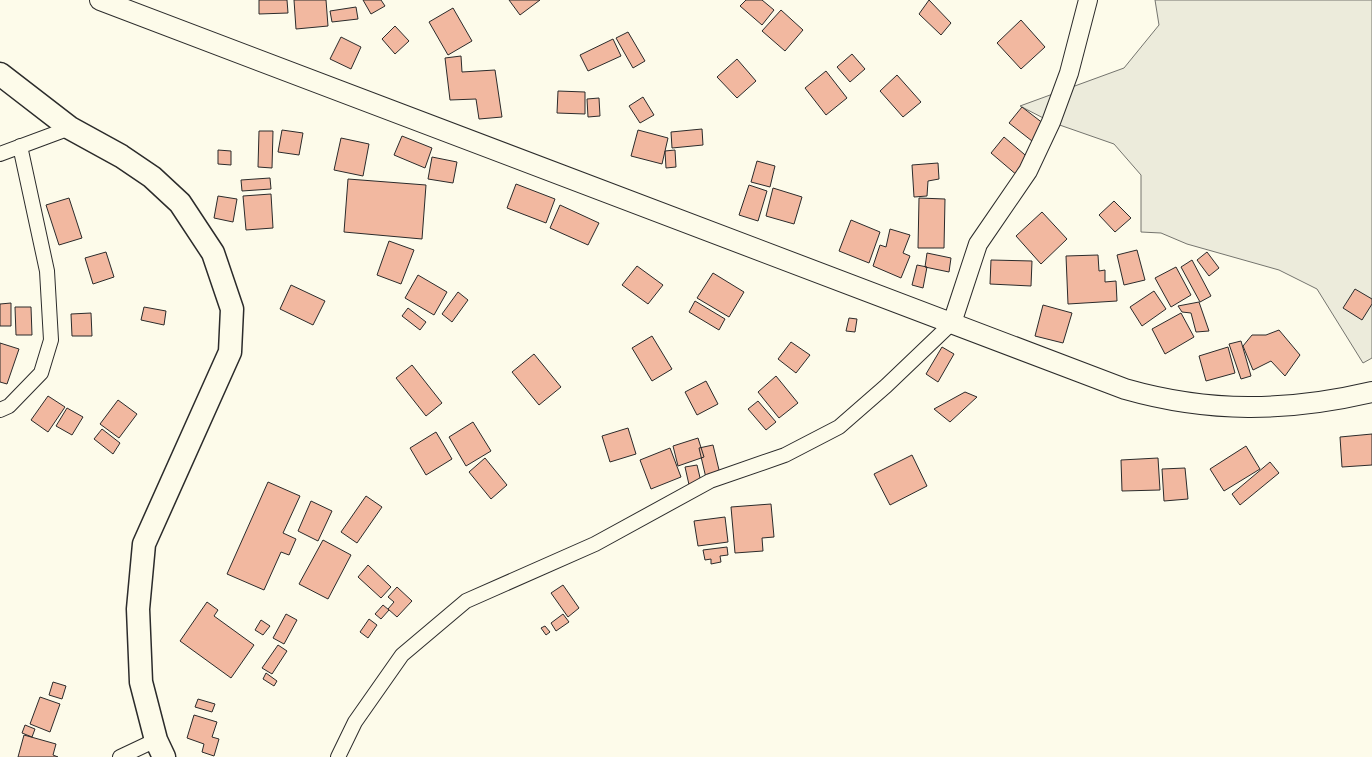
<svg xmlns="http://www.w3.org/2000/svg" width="1372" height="757" font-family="'Asap Condensed',sans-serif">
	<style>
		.green { fill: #ecebdb; stroke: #74746e }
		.building { fill: #f2b8a0; stroke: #2b2b2b }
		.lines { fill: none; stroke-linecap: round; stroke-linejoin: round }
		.minor-casing { stroke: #2b2b2b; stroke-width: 16 }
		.tertiary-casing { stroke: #2b2b2b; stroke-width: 20 }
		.secondary-casing { stroke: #2b2b2b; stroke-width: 22 }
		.trunk-casing { stroke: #2b2b2b; stroke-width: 25 }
		.minor { stroke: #fdfbea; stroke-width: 14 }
		.tertiary { stroke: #fdfbea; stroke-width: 18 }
		.secondary { stroke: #fdfbea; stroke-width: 20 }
		.trunk { stroke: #fdfbea; stroke-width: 22 }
	</style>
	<rect width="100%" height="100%" fill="#fdfbea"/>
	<path class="green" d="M1155 0H1372V358L1363 363 1317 289 1279 270 1187 244 1161 233 1141 232V175L1114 144 1051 122 1020 106 1124 68 1159 25Z"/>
	<path class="building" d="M259 0H287L288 13 259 14Z
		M294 0H326L328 26 296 29Z
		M363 0H381L385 6 371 14Z
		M509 0H540L520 15Z
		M746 0H762L774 10 762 25 740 6Z
		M929 0 951 23 941 35 919 14Z
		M356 7 358 19 332 22 330 11Z
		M453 8 472 41 448 55 429 22Z
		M781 10 803 30 785 51 762 31Z
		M1021 20 1045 47 1021 69 997 43Z
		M395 26 409 41 395 54 382 39Z
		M628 32 645 61 633 68 616 38Z
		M341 37 361 47 351 69 330 59Z
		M613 39 621 56 588 71 580 55Z
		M852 54 865 69 850 82 837 67Z
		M461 56 462 72 495 70 502 117 479 119 476 99 450 100 445 58Z
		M737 59 756 81 737 98 717 77Z
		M826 71 847 98 826 115 805 88Z
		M897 75 921 102 903 117 880 91Z
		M558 91 585 92V114L557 113Z
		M643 97 654 115 640 123 629 106Z
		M599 98 600 116 588 117 587 99Z
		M1022 107 1044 124 1032 141 1009 123Z
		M702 129 703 145 672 148 671 132Z
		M282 130 303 133 299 155 278 152Z
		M638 130 668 138 662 164 631 156Z
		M259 131H273L272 168 258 167Z
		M402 136 432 148 425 168 394 155Z
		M1004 137 1031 160 1018 176 991 153Z
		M341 138 369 144 363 176 334 170Z
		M218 150 231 151V165L218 164Z
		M675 150 676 167 666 168 665 151Z
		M432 157 457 162 453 183 428 179Z
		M757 161 775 166 770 187 751 182Z
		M938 163 939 179 928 181 927 196 914 197 912 165Z
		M270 178 271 189 242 191 241 180Z
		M348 179 426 185 422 239 344 232Z
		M516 184 555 199 546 223 507 208Z
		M749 185 767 191 758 221 739 215Z
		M773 188 802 197 794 224 766 216Z
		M271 194 273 228 246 230 243 196Z
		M218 196 237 199 233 222 214 218Z
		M69 198 82 238 59 245 46 205Z
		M919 198 945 199 944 248H918Z
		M1114 201 1131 218 1115 232 1099 215Z
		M560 205 599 223 588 245 550 228Z
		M1042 212 1067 239 1041 264 1016 236Z
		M851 220 880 232 869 263 839 251Z
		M890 229 910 235 903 253 910 256 901 278 873 266 880 245 886 247Z
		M389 241 414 250 401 284 377 275Z
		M1137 250 1145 280 1124 285 1117 255Z
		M106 252 114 277 93 284 85 258Z
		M1207 252 1219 268 1209 276 1197 260Z
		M927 253 951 258 949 272 925 267Z
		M1098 255 1099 271 1105 270V282L1116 281 1117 301 1068 304 1066 256Z
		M991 260 1032 261 1031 286 990 284Z
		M1192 260 1211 296 1200 302 1181 267Z
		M917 265 927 267 923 288 912 285Z
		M637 266 663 285 648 304 622 285Z
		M1176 267 1191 295 1171 307 1155 278Z
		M713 273 744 292 729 317 697 298Z
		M418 275 447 292 434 315 405 298Z
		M291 285 325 301 313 325 280 309Z
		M1355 289 1372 299V304L1362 320 1343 308Z
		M1154 291 1166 309 1142 326 1130 307Z
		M458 292 468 300 452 322 442 314Z
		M695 301 725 319 719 330 689 312Z
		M1199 302 1209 331 1196 332 1191 313 1182 312 1178 306Z
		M11 303V326H0V304Z
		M1043 305 1072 313 1063 343 1035 336Z
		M15 307H31L32 335H16Z
		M144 307 166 311 164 325 141 320Z
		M408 308 426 322 420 330 402 316Z
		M91 313 92 336H72L71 314Z
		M1181 313 1194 337 1165 354 1152 329Z
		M849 318 857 319 855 332 846 331Z
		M1279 330 1300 355 1285 376 1271 361 1253 370 1243 346 1252 335H1266Z
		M652 336 672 369 652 381 632 348Z
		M1241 341 1251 376 1241 379 1229 344Z
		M791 342 810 355 796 373 778 359Z
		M0 343 19 349 7 384 0 382Z
		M942 347 954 354 938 382 926 374Z
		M1228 347 1235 373 1206 381 1199 356Z
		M534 354 561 387 539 405 512 372Z
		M412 365 442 403 426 416 396 378Z
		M776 376 798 403 779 418 758 392Z
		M706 381 718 404 697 415 685 392Z
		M965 392 977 397 950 422 934 409Z
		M48 396 65 407 48 432 31 420Z
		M118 400 137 414 119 438 100 424Z
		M758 401 776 422 766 430 748 409Z
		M67 408 83 417 72 435 56 426Z
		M473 422 491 451 466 466 449 437Z
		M628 428 636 454 610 462 602 436Z
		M102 429 120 443 113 454 94 439Z
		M436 432 452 459 426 475 410 448Z
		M1372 434V465L1342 467 1340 437Z
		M698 438 704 457 678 466 673 446Z
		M713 445 720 474 706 478 699 448Z
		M1246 446 1260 469 1224 491 1210 469Z
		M670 448 681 477 651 489 640 460Z
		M912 455 927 486 890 505 874 474Z
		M485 458 507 485 491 499 469 472Z
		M1158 458 1160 490 1122 491 1121 460Z
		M1270 462 1279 473 1240 505 1232 494Z
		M697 465 702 486 690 489 685 467Z
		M1185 468 1188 499 1164 501 1162 469Z
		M268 482 300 496 283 533 296 539 289 555 281 552 264 590 227 574Z
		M366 496 382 507 357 543 341 532Z
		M311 501 332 511 318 541 298 531Z
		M771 504 774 537 762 538 763 551 735 553 731 507Z
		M725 517 728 542 698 546 694 521Z
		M323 540 351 555 328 599 299 584Z
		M727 547 728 555 720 556 721 562 711 564V559L705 560 703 550Z
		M368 565 391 587 381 598 358 577Z
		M563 585 579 608 568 617 551 593Z
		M397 587 412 601 397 617 388 609 394 602 388 597Z
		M207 602 218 610 214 616 254 645 231 678 180 641Z
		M383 605 389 610 381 619 375 614Z
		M286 614 297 620 284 644 273 638Z
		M563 614 569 622 556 631 551 623Z
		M369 619 377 625 368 638 360 632Z
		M261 620 270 626 263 635 255 630Z
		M545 626 550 632 546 635 541 628Z
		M278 645 287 651 272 674 262 668Z
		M266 673 277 681 274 686 263 679Z
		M53 682 66 686 62 699 49 695Z
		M40 697 60 704 50 732 30 724Z
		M198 699 215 704 212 712 195 707Z
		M194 715 217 722 212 737 219 739 214 756 202 752 204 744 187 738Z
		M25 725 35 729 32 737 22 733Z
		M24 735 56 744 53 755 58 757H18Z"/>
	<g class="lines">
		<g class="minor-casing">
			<path id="minor" d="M0 154 70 128
				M0 410 9 406 41 373 51 340 47 271 20 146
				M120 757 156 740
				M338 757 355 722 402 655 466 601 595 544 710 481 785 455 839 427 886 386 952 323"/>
		</g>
		<g class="tertiary-casing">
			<path id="tertiary" d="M952 323 978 244 1028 171 1051 122 1069 73 1088 0"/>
		</g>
		<g class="secondary-casing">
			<path id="secondary" d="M100 0 1125 389C1209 413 1287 412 1372 392"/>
		</g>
		<g class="trunk-casing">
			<path id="trunk" d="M0 74 70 128 121 156 152 177 180 203 213 253 232 309 230 352 144 544 138 609 141 682 156 740 164 757"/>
		</g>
		<use href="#minor" class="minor"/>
		<use href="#tertiary" class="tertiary"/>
		<use href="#secondary" class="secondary"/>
		<use href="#trunk" class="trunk"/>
	</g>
</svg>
